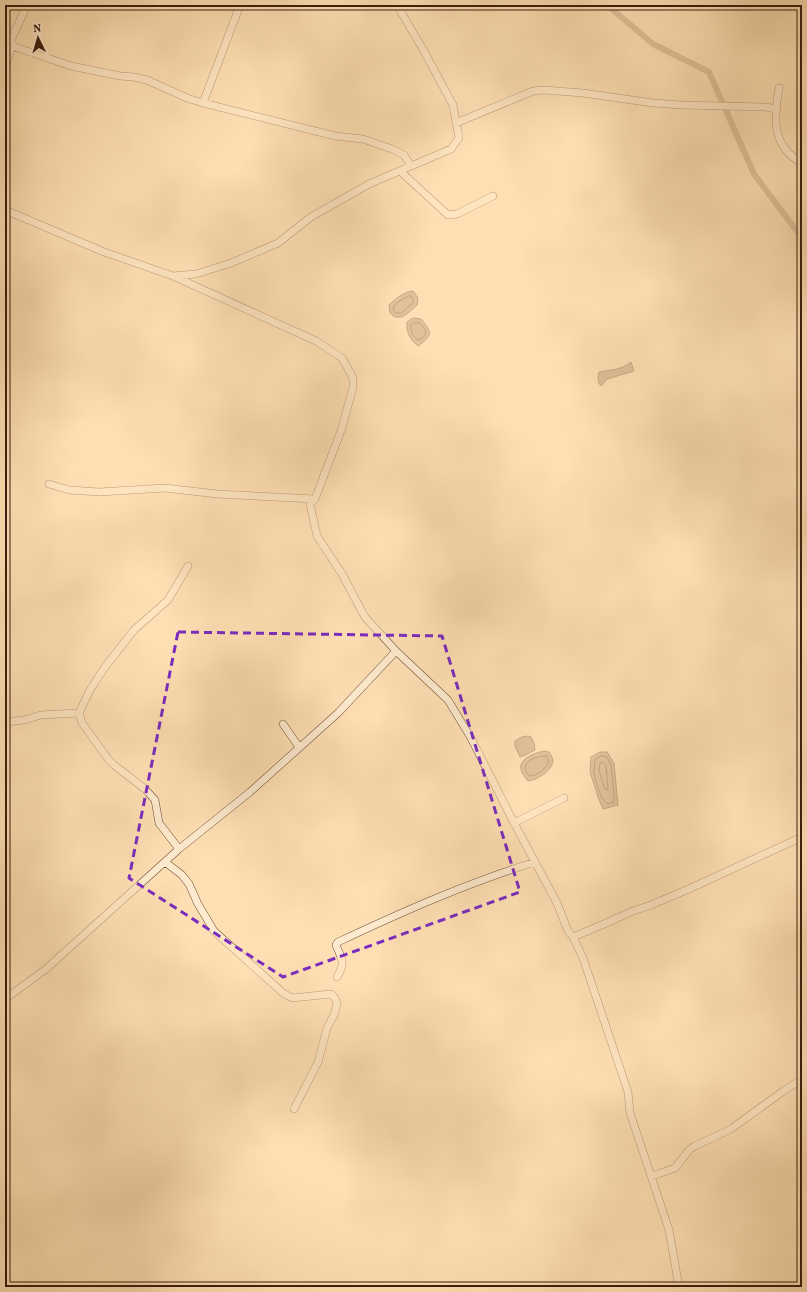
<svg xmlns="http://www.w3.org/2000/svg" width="807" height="1292" font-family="Vollkorn,serif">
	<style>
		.water { fill: #bc9d7b; stroke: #89694f }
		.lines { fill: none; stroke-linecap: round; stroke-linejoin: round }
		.shore { stroke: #7c5c44; stroke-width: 1 }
		.canal { stroke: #bc9d7b; stroke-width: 6 }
		.minor-casing { stroke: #6c4d37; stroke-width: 8 }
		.minor { stroke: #feeace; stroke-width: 7 }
		.marked { fill: none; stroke: #7b2cbf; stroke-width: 3; stroke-dasharray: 8 5; stroke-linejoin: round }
	</style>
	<rect width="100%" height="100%" fill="#fedfb3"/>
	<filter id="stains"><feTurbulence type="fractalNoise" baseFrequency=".005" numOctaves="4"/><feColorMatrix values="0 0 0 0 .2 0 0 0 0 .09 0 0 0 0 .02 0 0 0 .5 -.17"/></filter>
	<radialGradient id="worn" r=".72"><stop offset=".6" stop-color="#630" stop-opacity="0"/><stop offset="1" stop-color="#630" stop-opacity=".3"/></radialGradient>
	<path class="water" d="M413 291 418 298 417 305 408 313 402 317H395L390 313 389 305C396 298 404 292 413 291Z
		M413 318 421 319C433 333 432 336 418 346 410 339 406 333 407 322Z
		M631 362 634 371 607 379 601 386C597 382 598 378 599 372 611 370 621 370 631 362Z
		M528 736 531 737 534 743 535 750 525 755 520 757 515 746V741L522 737Z
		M544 751 549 752C551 755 553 758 553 761 552 771 537 780 528 781 511 763 527 755 544 751Z
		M600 752H607L614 763 618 805 603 809 598 797 590 772 591 757Z"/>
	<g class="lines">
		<path class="shore" d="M409 296H411L413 299V303L401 313H396L393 310 394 306 398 302Z
			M414 323H420C423 327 427 331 425 336L419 340C413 338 410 331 411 325Z
			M546 756 549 761C546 769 537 776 529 776 518 763 534 756 546 756Z
			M601 756H606L611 764 614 794V802L607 804C600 798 596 782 594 773 594 769 595 764 595 760Z
			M603 762 606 766 608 788 607 790 605 789 599 771 600 763Z"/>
		<path class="canal" d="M609 5 612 9 653 44 709 72 754 174 802 238"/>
		<g class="minor-casing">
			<path id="minor" d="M27 5 10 42 15 47 71 66 120 76 134 77 147 80 187 98 203 103 335 136 363 139 392 149 404 155 411 166
				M5 68 12 46
				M779 88C774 118 771 146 802 163
				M203 103 240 5
				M456 123 521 96 533 91 544 90 583 93 653 103 681 105 766 107 776 109
				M400 171 448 215 457 214 493 196
				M5 210 104 252 173 276 316 341 342 358 353 378V387L342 428 315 499 310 504 317 536 342 574 365 617 396 651 448 700 471 738 514 823 557 903 568 931 573 937 583 958 628 1092 630 1113 669 1230 679 1287
				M173 276 196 274 231 263 278 243 311 217 369 184 451 149 459 138 453 105 425 53 397 5
				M49 484 69 490 99 492 165 488 217 494 315 499
				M5 722 24 720 41 715 79 713
				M283 724 299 747
				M514 823 564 798
				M179 849 159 823 155 800 145 789 114 765 109 760 82 723 79 713 90 690 105 667 134 630 168 600 188 566
				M165 862 182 875 189 884 198 904 214 931 283 993 292 998 331 994 335 998 337 1004 334 1015 327 1028 318 1062 294 1109
				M573 937 604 924 633 911 651 905 691 888 802 837
				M337 977C346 962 342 960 336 945L338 942C402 912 467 883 535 862
				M5 999 46 969 179 849 250 792 338 713 396 651
				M652 1176 675 1168 679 1163 690 1149 695 1146 731 1129 782 1092 802 1079"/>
		</g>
		<use href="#minor" class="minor"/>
	</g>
	<path d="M0 0H807V1292H0ZM178 632 442 636 520 892 283 977 129 878Z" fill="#fedfb3" fill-opacity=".55" fill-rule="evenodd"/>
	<path class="marked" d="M178 632 442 636 520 892 283 977 129 878Z"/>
	<rect width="807" height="1292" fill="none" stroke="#fedfb3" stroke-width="20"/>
	<rect x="6" y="6" width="795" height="1280" fill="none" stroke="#3c1c0e" stroke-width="2"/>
	<rect x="10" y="10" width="787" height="1272" fill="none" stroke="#3c1c0e"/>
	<g transform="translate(38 38) rotate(355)" stroke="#feeace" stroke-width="3" paint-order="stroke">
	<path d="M0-3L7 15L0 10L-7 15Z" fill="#3c1c0e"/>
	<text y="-6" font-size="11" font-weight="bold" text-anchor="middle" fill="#3c1c0e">N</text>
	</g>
	<rect width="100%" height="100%" filter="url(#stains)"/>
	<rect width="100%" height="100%" fill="url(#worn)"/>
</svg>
